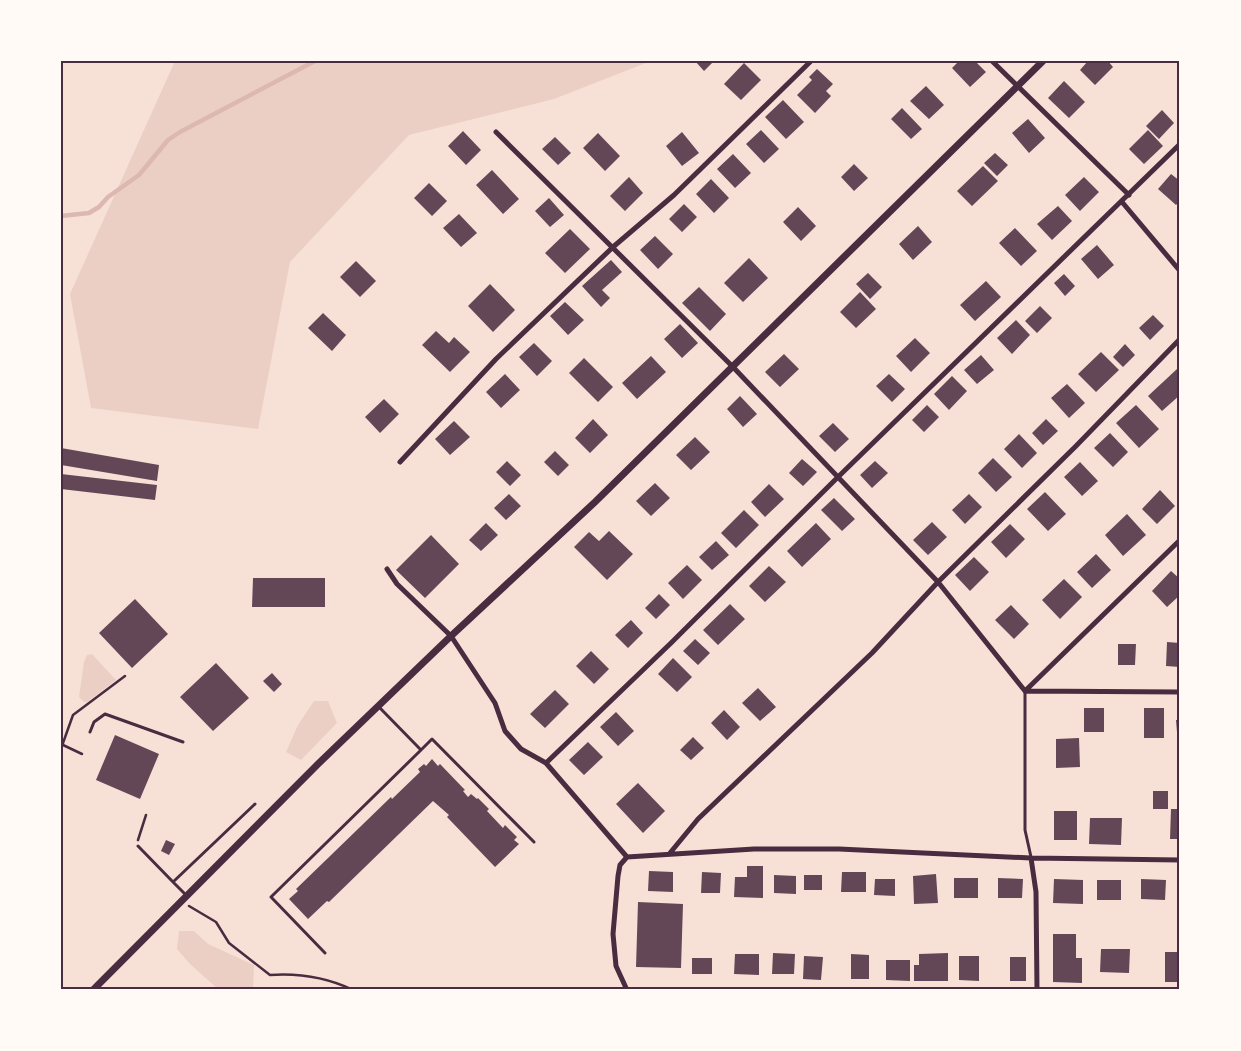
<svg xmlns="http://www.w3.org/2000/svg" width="1241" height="1051" font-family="'Fira Sans',sans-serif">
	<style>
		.green { fill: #ebcfc5 }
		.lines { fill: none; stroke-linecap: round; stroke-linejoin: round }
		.stream { stroke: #dcb8b0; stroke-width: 4.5 }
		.building { fill: #644757 }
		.path { stroke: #4a2c40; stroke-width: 2.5 }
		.service { stroke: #4a2c40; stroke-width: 3 }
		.minor { stroke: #4a2c40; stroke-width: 5 }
		.tertiary { stroke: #4a2c40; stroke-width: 7 }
		.neatline { fill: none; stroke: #4a2c40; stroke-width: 2 }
	</style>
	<rect width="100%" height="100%" fill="#f7e1d7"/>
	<path class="green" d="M175 61H651L554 99 409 135 290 262 258 429 91 408 70 294Z
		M92 654 116 680 87 702H84L79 697 84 662 87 655Z
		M314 701H328L337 723 301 760 286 752 298 725Z
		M179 931H194L208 944 254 965 253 990H219L190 964 177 949Z"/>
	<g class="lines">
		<path class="stream" d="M61 216 89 213 99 207 108 197 139 175 168 140 180 132 315 61"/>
	</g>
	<path class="building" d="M695 61H714L704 71Z
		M959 61H975L986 72 970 87 952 68Z
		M1088 61H1108L1113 67 1095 85 1080 70Z
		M744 63 761 80 741 100 724 84Z
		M817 69 833 84 826 91 831 96 815 113 797 95 812 80 809 77Z
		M1064 81 1085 102 1069 118 1048 98Z
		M926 86 944 105 929 119 910 101Z
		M783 100 804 122 786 139 765 117Z
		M902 108 922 129 911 139 891 119Z
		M1162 110 1174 123 1159 139 1146 126Z
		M1028 119 1045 138 1029 153 1012 133Z
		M761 130 779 149 764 163 746 144Z
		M1148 130 1163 146 1144 164 1129 149Z
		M463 131 481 150 466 165 448 146Z
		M682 132 699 153 682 166 666 146Z
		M598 133 620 156 605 171 583 148Z
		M555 137 571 153 558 165 542 149Z
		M995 153 1008 165 997 176 984 163Z
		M733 154 751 173 735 188 717 169Z
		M854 164 868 178 854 191 841 177Z
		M983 166 998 181 972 206 957 191Z
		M492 170 519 199 503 214 476 185Z
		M1171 174 1180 181V201L1176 205 1158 189Z
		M629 177 643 193 625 211 610 196Z
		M1084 177 1099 192 1080 211 1065 195Z
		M711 179 729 198 714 213 696 194Z
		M429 183 447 201 432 216 414 198Z
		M549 198 564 215 550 227 535 211Z
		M684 204 697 217 682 232 669 219Z
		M1058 206 1072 221 1052 240 1037 224Z
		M798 207 816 226 801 241 783 222Z
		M459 214 477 233 461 247 443 228Z
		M918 226 932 242 913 260 899 244Z
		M1015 228 1037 251 1021 266 999 243Z
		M570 229 590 249 565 273 545 253Z
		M655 236 673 254 658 269 640 250Z
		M1097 245 1114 265 1098 279 1081 259Z
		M749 258 768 278 743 302 724 283Z
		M611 260 622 272 602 290 610 298 601 307 582 286Z
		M356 261 376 281 360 297 340 277Z
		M868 273 882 287 870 299 856 284Z
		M1064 274 1075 286 1065 296 1054 283Z
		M986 281 1001 297 975 321 960 305Z
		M490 284 515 310 493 332 468 306Z
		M699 287 726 314 710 331 682 303Z
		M860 292 876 309 856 328 840 312Z
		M565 302 584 320 568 335 550 316Z
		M1040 306 1052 318 1037 333 1025 321Z
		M323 313 346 335 332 351 308 328Z
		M1153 315 1164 326 1150 340 1139 328Z
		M1016 320 1030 335 1012 354 997 338Z
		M680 324 698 343 682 358 664 339Z
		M436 331 449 343 454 337 470 352 450 372 422 345Z
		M915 338 930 353 911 372 896 356Z
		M534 343 552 361 537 376 519 357Z
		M1125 344 1135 355 1123 367 1113 357Z
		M1101 352 1119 370 1096 392 1078 374Z
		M784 354 799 369 780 387 765 372Z
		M981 355 994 370 977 384 964 370Z
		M651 356 666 372 637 399 622 383Z
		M584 358 613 387 598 402 569 373Z
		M1177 369 1180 372V395L1162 411 1148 396Z
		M505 374 520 390 501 408 486 392Z
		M889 374 905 389 892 402 876 386Z
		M952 376 967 391 949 410 934 394Z
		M1067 384 1085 403 1069 418 1051 398Z
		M740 396 757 414 743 427 727 409Z
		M384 399 399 414 380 433 365 417Z
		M927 405 939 417 924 432 912 420Z
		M1136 405 1159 429 1139 448 1116 423Z
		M593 419 608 435 590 453 575 438Z
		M1046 419 1058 431 1043 445 1032 433Z
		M454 421 470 437 450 455 435 439Z
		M833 423 849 439 835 452 819 436Z
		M1110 433 1128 452 1113 467 1094 448Z
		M1019 434 1037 453 1022 468 1004 449Z
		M695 437 710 452 691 470 676 455Z
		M61 448 159 465 157 481 61 465Z
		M555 451 569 465 558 476 544 462Z
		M993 458 1012 477 996 492 978 473Z
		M802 459 817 472 803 486 789 473Z
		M507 461 521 475 510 486 496 472Z
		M875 461 888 473 872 488 860 475Z
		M1080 462 1098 481 1082 496 1064 477Z
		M61 474 157 485 155 500 61 489Z
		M655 483 670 498 651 516 636 501Z
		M769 484 784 499 765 517 751 502Z
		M1160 490 1175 506 1157 524 1142 509Z
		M1045 492 1066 514 1048 531 1027 509Z
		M509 494 521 506 506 520 494 508Z
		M969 494 982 507 965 524 952 510Z
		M834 498 855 519 842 531 821 510Z
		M744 510 759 525 736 548 721 533Z
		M1127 514 1146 535 1123 556 1105 535Z
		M932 522 947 537 928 555 913 540Z
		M486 523 498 535 481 551 469 540Z
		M816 523 831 539 802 567 787 551Z
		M1010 524 1025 539 1006 558 991 542Z
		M609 531 633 554 607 580 574 547 589 532 599 541Z
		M431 535 459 564 425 598 396 570Z
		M716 541 729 555 712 570 699 557Z
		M1096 554 1111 570 1092 588 1077 572Z
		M974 557 989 572 970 591 955 575Z
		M687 565 702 580 683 599 668 583Z
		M769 566 786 582 765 602 749 586Z
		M1171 571 1180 579V595L1167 607 1152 591Z
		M253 578H325V607H252Z
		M1064 579 1082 597 1060 619 1042 600Z
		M659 594 670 605 656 619 645 608Z
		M135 599 168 634 132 668 99 633Z
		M730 604 745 619 718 645 703 630Z
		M1011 605 1029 624 1014 639 995 620Z
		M631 620 643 633 628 648 615 635Z
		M695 639 710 653 698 665 683 651Z
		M1167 642 1180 643V667L1166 666Z
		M1118 644H1136L1135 665H1118Z
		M591 651 609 669 594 684 576 666Z
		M673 658 692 677 677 692 658 674Z
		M216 663 249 698 213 731 180 697Z
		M272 673 282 684 274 692 263 681Z
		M758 688 776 707 760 721 742 703Z
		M555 690 569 704 545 728 530 714Z
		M1084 708H1104V732H1084Z
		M1144 708H1164V738H1144Z
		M724 710 740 727 727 740 711 723Z
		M616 712 634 731 618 746 600 727Z
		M1176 720H1180V744H1178Z
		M115 735 159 754 140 799 96 780Z
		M693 737 704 748 691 760 680 750Z
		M1079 738 1080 767 1056 768V739Z
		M588 742 603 757 584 775 569 760Z
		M432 759 438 766 440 764 465 790 463 791 468 797 471 794 477 799 478 798 489 809 487 811 503 828 505 825 517 837 514 840 519 844 495 867 447 817 449 815 433 801 329 902 327 901 308 919 289 899 298 891 296 889 391 797 392 799 420 772 418 769 424 764 426 766Z
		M638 783 665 811 643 833 616 804Z
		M1153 791H1168V809H1153Z
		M1171 809H1180V839H1170Z
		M1054 811H1077V840H1054Z
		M1090 818H1122L1121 845 1089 844Z
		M166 840 175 844 169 855 161 851Z
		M747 866H763V898L734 897 735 877H747Z
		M649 871 673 872V892L648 891Z
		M702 872 721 873 720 893H701Z
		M842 872H866V892H841Z
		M936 874 938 903 914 904 913 876Z
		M774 875 796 876V894L774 893Z
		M804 875H822V890H804Z
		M954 878H978V898H954Z
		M998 878 1023 879 1022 898H998Z
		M875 879H895V896L874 895Z
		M1054 879 1083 880V904L1053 903Z
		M1141 879 1166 880 1165 900 1141 899Z
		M1097 880H1121V900H1097Z
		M638 902 683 904 681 968 636 967Z
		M1053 934H1076V958H1082V983L1053 982Z
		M1101 949H1130L1129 973 1100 972Z
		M1165 952H1180V982H1165Z
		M773 953 795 954 794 974H772Z
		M948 953V981H914V965H919V954Z
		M735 954H759V975L734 974Z
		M851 954 869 955V979H851Z
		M804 956 823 957 821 980 803 979Z
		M959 956H979V981L959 980Z
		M1010 957H1026V981H1010Z
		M692 958H712V974H692Z
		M886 960H910V981L886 980Z"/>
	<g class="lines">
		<path class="path" d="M82 754 63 745V743L73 715 125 676
			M138 840 146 815
			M189 906 216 922 229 943 270 975C299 973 328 978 353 990"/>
		<path class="service" d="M1025 691V830L1031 857
			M90 732 94 722 105 714 183 742
			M421 750 432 739 534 842
			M138 846 173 882
			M186 895 173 882 255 804
			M325 953 271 897 421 750 379 707"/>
		<path class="minor" d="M992 61 1129 195
			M496 132 733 367 938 582 1025 691
			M1122 202 1180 271
			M400 462 496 359 613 247 674 195 811 61
			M387 569 397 584 451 636 495 703 505 731 521 749 546 763 627 857 620 865 618 876 613 934 616 966 627 990
			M1025 691 1180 540
			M1025 691 1180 692
			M546 763 671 643 838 477 1180 144
			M670 853 698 819 872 653 938 582 1076 446 1180 339
			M627 857 754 849H839L1031 858 1180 860
			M1031 858 1036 892 1037 990"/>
		<path class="tertiary" d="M93 990 318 764 451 636 595 502 1043 61"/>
	</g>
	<rect width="1241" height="1051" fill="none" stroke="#fffaf5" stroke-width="125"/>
	<rect x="62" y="62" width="1116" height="926" class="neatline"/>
</svg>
